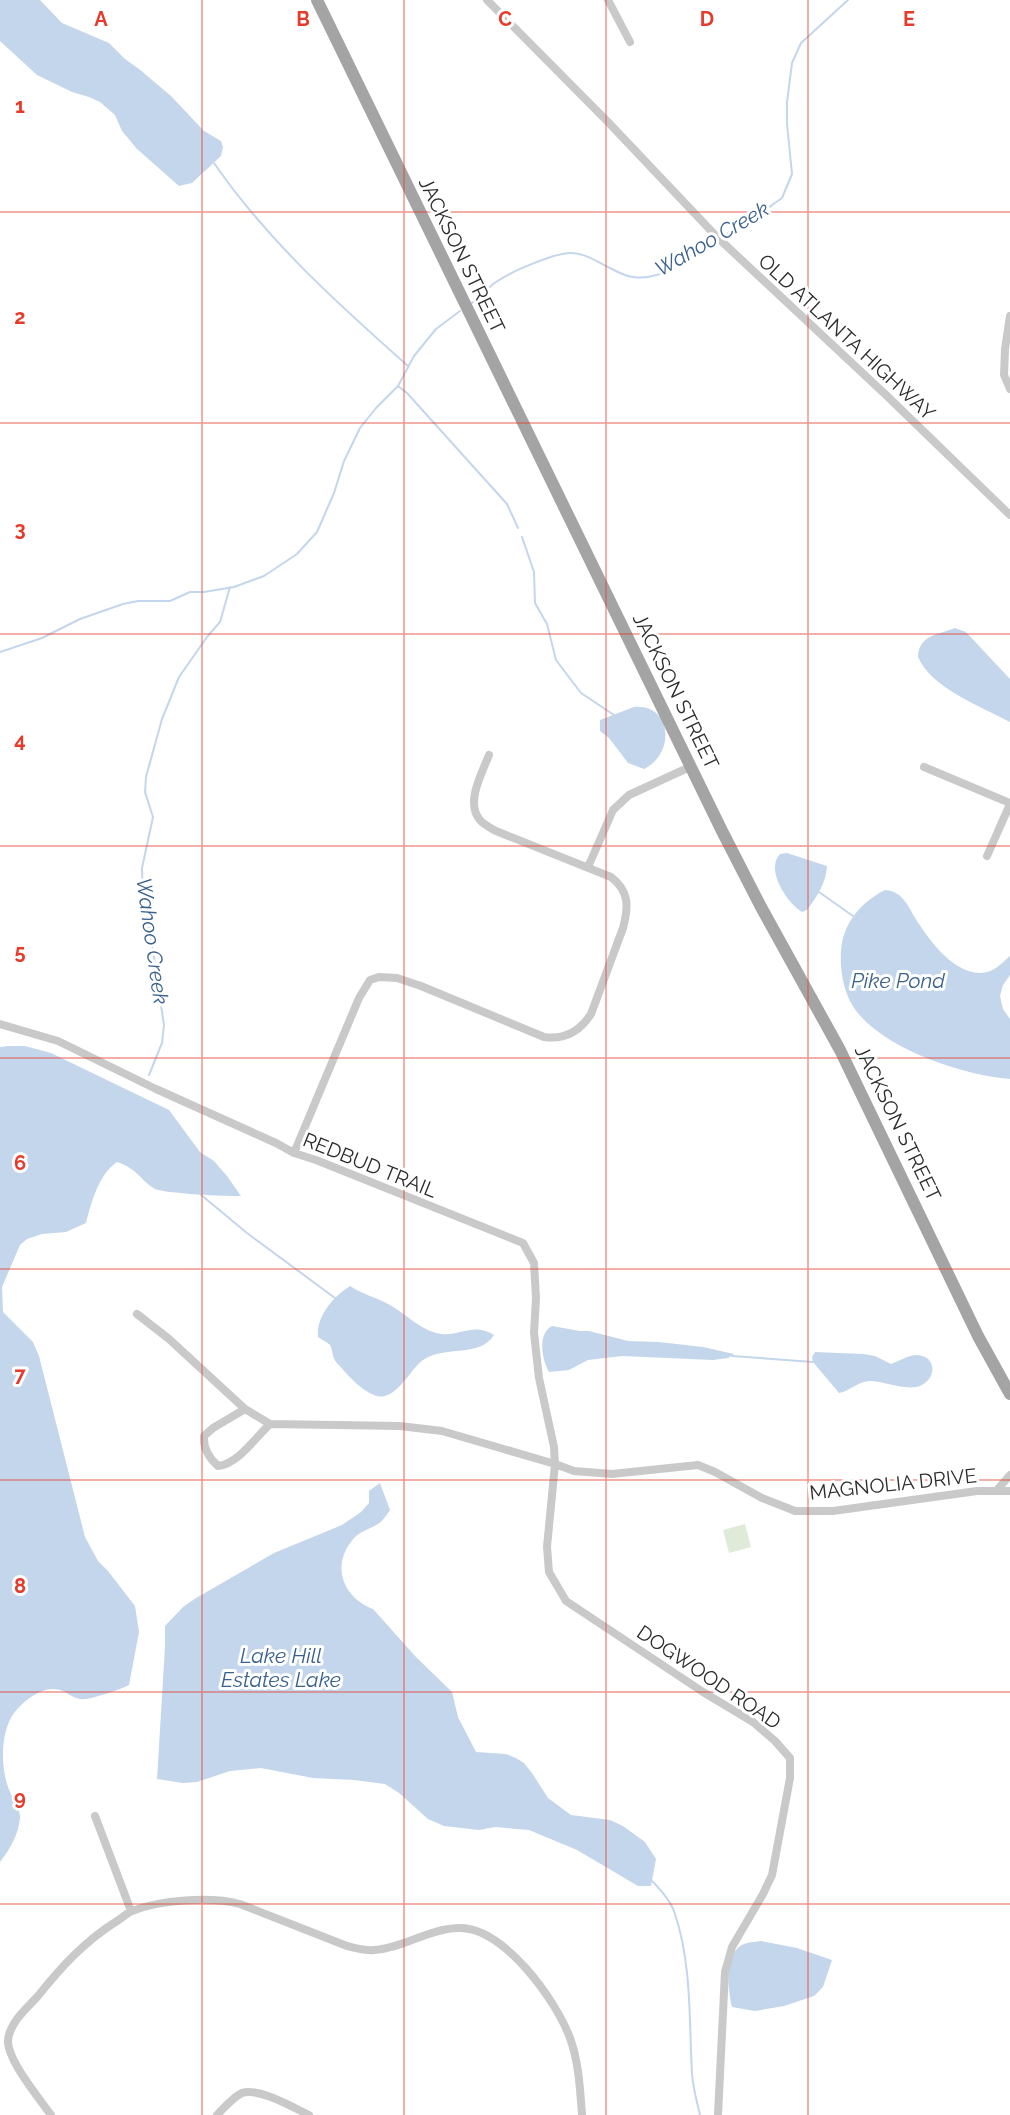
<svg xmlns="http://www.w3.org/2000/svg" width="1010" height="2115" font-family="Raleway,sans-serif">
	<style>
		.green { fill: #dfead9 }
		.water { fill: #c4d6eb }
		.lines { fill: none; stroke-linecap: round; stroke-linejoin: round }
		.stream { stroke: #c4d6eb; stroke-width: 2 }
		.minor { stroke: #c9c9c9; stroke-width: 8 }
		.primary { stroke: #a4a4a4; stroke-width: 12 }
		.grid { fill: none; stroke: #e63b2b; stroke-width: 1.5; stroke-opacity: 0.55 }
		.labels { text-anchor: middle; stroke-width: 6; stroke-linejoin: round; paint-order: stroke }
		.street-label { font-size: 20px; fill: #2c2c2c; stroke: #fff }
		.water-label { font-size: 21px; font-style: italic; fill: #3a608e; stroke: #fff }
		.grid-label { font-size: 20px; text-anchor: middle; font-weight: bold; fill: #e63b2b; stroke: #fff; stroke-width: 6; stroke-linejoin: round; paint-order: stroke }
	</style>
	<rect width="100%" height="100%" fill="#fff"/>
	<path class="green" d="M745 1524 751 1547 729 1553 723 1530Z"/>
	<path class="water" d="M0 0H40L62 23 109 43 125 59 139 69 171 96 204 131 221 141 223 147 221 156 192 183 179 186 137 149 122 131 115 115 100 102 89 97 72 92 37 75 0 41Z
		M955 628 966 632 1010 679V722C982 707 931 688 918 657 919 635 937 635 955 628Z
		M634 707C673 704 675 754 644 769L628 763 609 738 600 731V720Z
		M787 853 827 866C826 883 817 897 807 910L802 912C787 903 765 870 780 854Z
		M885 890C904 891 909 909 919 924 932 944 959 979 987 972 996 970 1003 962 1010 956V975L1003 985 1000 996 1003 1009 1010 1019V1079C962 1075 883 1049 854 1008 843 991 840 970 841 951 843 923 861 902 885 890Z
		M8 1046H25L51 1053 169 1110 200 1152 214 1161 227 1176 241 1196C230 1197 163 1193 155 1189 140 1180 138 1169 117 1162 99 1174 91 1203 86 1223L66 1232 42 1234 27 1239 20 1245 2 1287 3 1312 33 1342 39 1356 85 1537 98 1561 108 1571 135 1606 139 1632 129 1685C122 1689 94 1698 86 1699 77 1700 72 1696 65 1692 47 1682 25 1699 14 1713 0 1732 0 1770 10 1792 13 1800 20 1808 20 1817 19 1834 10 1849 0 1862V1047Z
		M350 1286C362 1294 375 1297 388 1304 404 1312 418 1328 436 1333 458 1339 472 1321 494 1335 480 1358 445 1345 423 1360 410 1369 395 1404 374 1395 360 1390 346 1373 336 1362 332 1357 333 1350 330 1345 327 1342 321 1339 318 1337 316 1316 334 1296 350 1286Z
		M552 1326 580 1331H589L628 1341 659 1342 703 1347 734 1354 728 1358 713 1360 622 1356 588 1360 569 1370 549 1372C542 1360 537 1334 552 1326Z
		M815 1352 863 1354 875 1356 891 1364C900 1361 908 1355 917 1355 937 1356 937 1379 920 1386 904 1391 885 1381 869 1381 857 1382 850 1391 839 1393L813 1362 812 1357Z
		M380 1483 390 1510C387 1514 383 1521 378 1524 370 1529 361 1531 354 1538 331 1564 341 1596 373 1609L416 1657 452 1692 458 1717 476 1752 506 1754 516 1758 524 1763 532 1773 548 1798 571 1815 610 1820 623 1826 645 1842 656 1859 651 1886H638L577 1850 529 1830 495 1827 479 1830 444 1826 428 1819 399 1793 385 1784 354 1780 313 1778 261 1768 230 1771 197 1782 183 1783 157 1779 165 1647V1626L183 1607 196 1598 274 1553 342 1525 361 1512 369 1503V1491Z
		M761 1941 797 1948 832 1960 823 1987 814 1996 784 2006 755 2011 732 2007C728 1991 724 1954 742 1945 747 1942 755 1942 761 1941Z"/>
	<g class="lines">
		<path class="stream" d="M214 163C267 240 338 304 408 366
			M721 238 739 225 751 220 782 198 792 174 787 124V102L792 63 801 43 848 0
			M472 303C481 297 487 288 496 282 510 272 552 254 569 253 583 252 596 261 608 267 616 271 624 276 633 277 662 282 694 256 716 241
			M398 386 407 393 507 504 518 528
			M522 537 534 572 535 603 547 624 556 660 581 693 614 715
			M0 652 42 638 80 619 123 604 138 601H170L190 592H204L234 587 264 576 297 554 317 532 334 493 344 461 360 428 376 408 398 386 414 356 436 329 460 311
			M819 892 853 916
			M149 1075 162 1043 164 1025 151 938 143 900 142 868 153 817 145 792 146 777 162 719 179 677 207 637 220 622 230 587
			M200 1194 247 1233 335 1298
			M732 1356 813 1362
			M652 1881C661 1890 671 1901 675 1914 692 1965 689 2022 692 2074 693 2088 697 2102 700 2115"/>
		<path class="minor" d="M487 0 608 122 717 237 886 395 1010 515
			M608 0 630 42
			M1010 316 1005 349 1004 375 1010 389
			M924 767 1010 803
			M987 856 1010 804
			M588 867 613 810 629 795 692 766
			M0 1024 58 1041 156 1089 276 1143 294 1153 316 1160 523 1243 534 1263 536 1298 534 1333 539 1378 554 1447 555 1464 547 1547 549 1572 566 1601 703 1692 753 1722 775 1741 790 1758V1778L772 1875 763 1894 732 1947 725 1972 718 2115
			M294 1153 359 998 370 980 379 977 397 978 421 986 544 1037C564 1040 580 1031 591 1014L623 928C629 906 629 891 611 877L496 831C491 828 484 825 480 820 465 803 482 773 489 755
			M137 1314 169 1339 245 1409 270 1424 400 1426 442 1431 555 1464 574 1471 612 1474 698 1465 715 1472 762 1498 795 1511H833L977 1491H1010
			M245 1409 213 1428 204 1436C203 1449 209 1458 218 1466 238 1464 255 1438 270 1424
			M997 1490 1010 1475
			M95 1816 131 1911
			M51 2115C39 2098 8 2061 8 2041 9 2023 27 2008 38 1996 61 1967 85 1941 117 1921 122 1918 127 1913 132 1911 160 1900 210 1896 240 1904L347 1946C356 1948 365 1951 374 1950 403 1948 428 1929 458 1928 503 1926 556 2000 570 2038 579 2063 580 2089 582 2115
			M217 2115C224 2108 233 2097 242 2093 258 2087 294 2108 309 2115"/>
		<path class="primary" d="M317 0 722 831 761 907 840 1050 978 1336 1010 1394"/>
	</g>
	<path class="grid" d="M202 0V2115M404 0V2115M606 0V2115M808 0V2115M0 212H1010M0 423H1010M0 634H1010M0 846H1010M0 1058H1010M0 1269H1010M0 1480H1010M0 1692H1010M0 1904H1010"/>
	<g class="labels">
		<g class="street-label">
			<text transform="translate(462 255) rotate(64)" y="7">JACKSON STREET</text>
			<text transform="translate(847 337) rotate(43)" y="7">OLD ATLANTA HIGHWAY</text>
			<text transform="translate(676 691) rotate(64)" y="7">JACKSON STREET</text>
			<text transform="translate(898 1123) rotate(64)" y="7">JACKSON STREET</text>
			<text transform="translate(370 1165) rotate(22)" y="7">REDBUD TRAIL</text>
			<text transform="translate(893 1484) rotate(-6)" y="7">MAGNOLIA DRIVE</text>
			<text transform="translate(709 1677) rotate(34)" y="7">DOGWOOD ROAD</text>
		</g>
		<g class="water-label">
			<text transform="translate(712 239) rotate(-30)" y="7">Wahoo Creek</text>
			<text transform="translate(152 941) rotate(82)" y="7">Wahoo Creek</text>
			<text x="898" y="988">Pike Pond</text>
			<text x="281" y="1663">Lake Hill<tspan x="281" dy="24">Estates Lake</tspan></text>
		</g>
	</g>
	<g class="grid-label">
		<text x="101" y="26">A</text>
		<text x="303" y="26">B</text>
		<text x="505" y="26">C</text>
		<text x="707" y="26">D</text>
		<text x="909" y="26">E</text>
		<text x="20" y="113">1</text>
		<text x="20" y="324">2</text>
		<text x="20" y="536">3</text>
		<text x="20" y="747">4</text>
		<text x="20" y="959">5</text>
		<text x="20" y="1170">6</text>
		<text x="20" y="1382">7</text>
		<text x="20" y="1593">8</text>
		<text x="20" y="1805">9</text>
	</g>
</svg>
